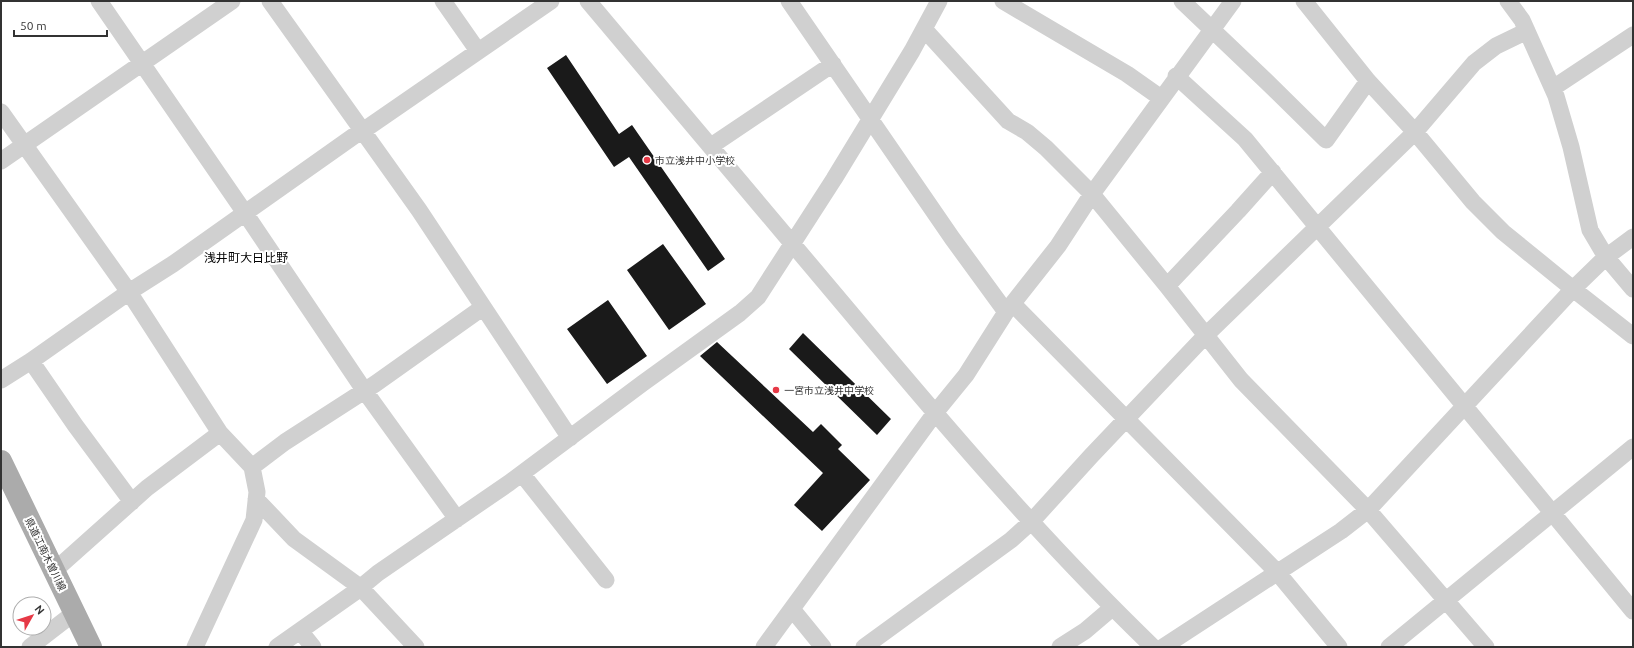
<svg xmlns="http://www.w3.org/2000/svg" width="1634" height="648" font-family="Ubuntu,'Noto Sans JP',sans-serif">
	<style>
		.building { fill: #1a1a1a }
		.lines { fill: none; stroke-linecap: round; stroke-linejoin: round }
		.minor { stroke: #d0d0d0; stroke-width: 17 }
		.major { stroke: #ababab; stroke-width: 22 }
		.poi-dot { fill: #e63946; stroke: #fff; stroke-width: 1.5 }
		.labels { text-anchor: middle; stroke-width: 4; stroke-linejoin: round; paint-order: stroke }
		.poi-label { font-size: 10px; fill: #333; stroke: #fff; text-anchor: start }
		.street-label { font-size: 10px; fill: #333; stroke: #fff }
		.quarter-label { font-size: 12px; fill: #000; stroke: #fff }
	</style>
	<rect width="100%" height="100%" fill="#fff"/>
	<path class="building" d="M566 55 619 134 632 125 725 259 708 271 629 157 614 167 547 68Z
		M663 244 706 304 669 330 627 270Z
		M608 300 647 356 607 384 567 329Z
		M803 333 891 419 877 435 789 349Z
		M717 342 813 432 821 424 842 445 838 449 870 480 822 531 794 505 823 473 700 356Z"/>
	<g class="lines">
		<path class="minor" d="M99 1 245 213 364 390 457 519
			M270 1 419 210 570 438
			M443 1 478 51
			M588 1C675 104 762 208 849 311 946 427 1044 542 1153 647
			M789 1 952 238 1006 312
			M1003 1 1127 74 1161 98
			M1182 1 1266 81 1326 140 1368 81
			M1304 1 1368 81 1415 132 1473 202 1503 232 1573 289 1633 336
			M1508 1 1522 20 1556 96 1571 147 1590 230 1606 257 1633 289
			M924 29 1008 121 1027 132 1046 148 1092 194 1167 286 1241 380 1368 510 1486 647
			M1176 76 1245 139 1633 611
			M1553 88 1633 35
			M1 112 129 292 220 433 252 467 257 492 254 520 195 647
			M711 146 833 64
			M1 161 232 1
			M1167 286 1238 211 1273 172
			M1013 304 1277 572 1339 647
			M31 361 75 425 132 502
			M1 380 31 361 129 292 173 264 361 131 367 128 551 1
			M252 467 285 442 375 384 482 308
			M522 474 606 580
			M256 499 294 539 360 587 416 647
			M54 571 147 488 220 433
			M792 609 823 647
			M301 632 313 647
			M30 647 74 613
			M277 647 355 592 378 573 509 483 643 383 740 313 758 297 834 179 912 51 939 1
			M764 647 935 413 966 375 1006 312 1058 246 1092 194 1233 1
			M864 647 1011 540 1031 522 1091 456 1205 336 1415 132 1474 63 1496 46 1527 31
			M1060 647 1085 631 1112 608
			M1163 647 1341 531 1368 510 1573 289 1606 257 1633 237
			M1389 647 1633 447"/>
		<path class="major" d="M1 461 91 647"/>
	</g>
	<g class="poi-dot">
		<circle cx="647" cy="160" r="4"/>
		<circle cx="776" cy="390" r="4"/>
	</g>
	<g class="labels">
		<g class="poi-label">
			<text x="655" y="164">市立浅井中小学校</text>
			<text x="784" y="394">一宮市立浅井中学校</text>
		</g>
		<g class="street-label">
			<text transform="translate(46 554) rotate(64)" y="4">県道江南木曽川線</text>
		</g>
		<g class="quarter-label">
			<text x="246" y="262">浅井町大日比野</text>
		</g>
	</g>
	<rect width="1634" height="648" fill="none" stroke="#333333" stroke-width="4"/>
	<g transform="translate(32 616) rotate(51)"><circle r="19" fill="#ffffff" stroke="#adadad"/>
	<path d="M0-3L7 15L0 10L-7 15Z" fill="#e63946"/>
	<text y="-6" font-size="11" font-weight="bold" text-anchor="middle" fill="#333333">N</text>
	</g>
	<path d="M14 30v6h93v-6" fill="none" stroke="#333333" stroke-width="2"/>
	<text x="20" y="30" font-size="12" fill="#333333" stroke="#ffffff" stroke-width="3" paint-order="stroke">50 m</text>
</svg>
